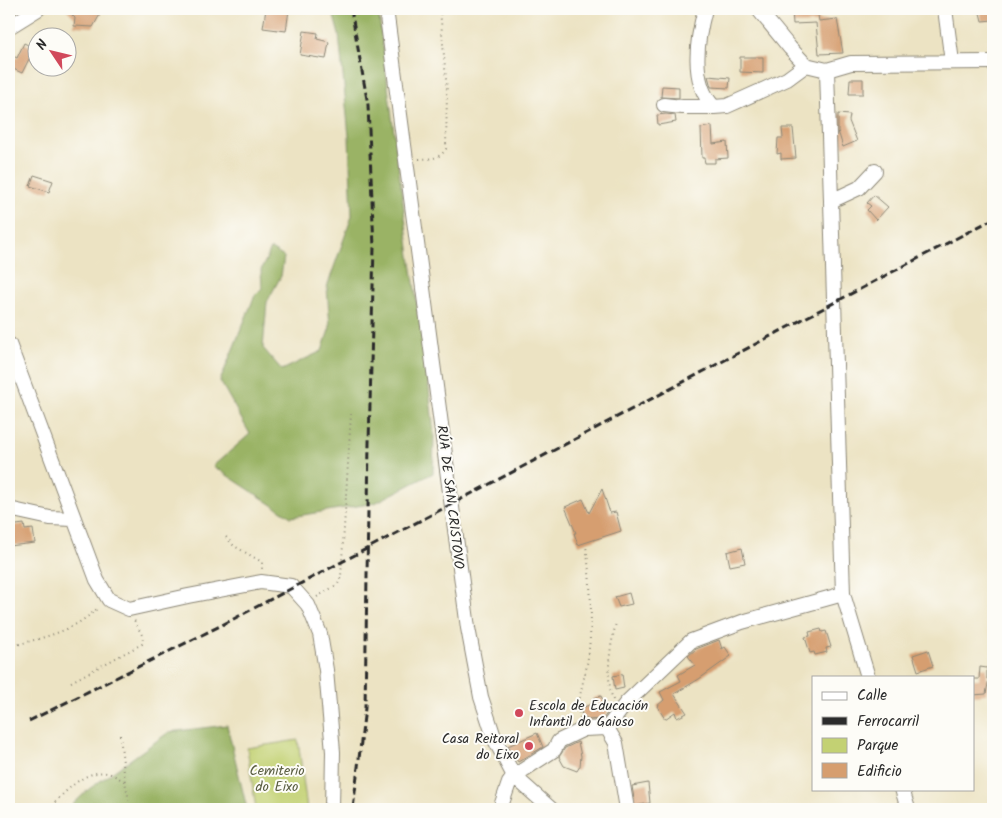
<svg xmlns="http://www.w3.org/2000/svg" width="1002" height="818" font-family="Kalam,sans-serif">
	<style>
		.green { fill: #c3d173; stroke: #777e4f }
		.forest { fill: #9ab365; stroke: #626f48 }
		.building { fill: #d69e6f }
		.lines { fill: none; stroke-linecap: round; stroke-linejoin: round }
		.minor-casing { stroke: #8c8777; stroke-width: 16 }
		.path { stroke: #8c8777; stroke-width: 2; stroke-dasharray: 1 4; stroke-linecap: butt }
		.minor { stroke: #fff; stroke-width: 14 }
		.rail { stroke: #2b2b2b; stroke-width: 3; stroke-dasharray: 8 4; stroke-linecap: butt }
		.poi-dot { fill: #d1495b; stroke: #fdfcf7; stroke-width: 2 }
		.labels { text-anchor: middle; stroke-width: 4; stroke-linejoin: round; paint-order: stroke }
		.street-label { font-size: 14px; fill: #2b2b2b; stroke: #fdfcf7 }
		.poi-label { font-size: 14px; fill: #2b2b2b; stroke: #fdfcf7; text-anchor: start }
		.park-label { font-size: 14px; fill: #595d41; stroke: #fdfcf7 }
	</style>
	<rect width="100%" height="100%" fill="#fdfcf7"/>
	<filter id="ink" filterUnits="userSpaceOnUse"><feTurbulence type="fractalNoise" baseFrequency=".02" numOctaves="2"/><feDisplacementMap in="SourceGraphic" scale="10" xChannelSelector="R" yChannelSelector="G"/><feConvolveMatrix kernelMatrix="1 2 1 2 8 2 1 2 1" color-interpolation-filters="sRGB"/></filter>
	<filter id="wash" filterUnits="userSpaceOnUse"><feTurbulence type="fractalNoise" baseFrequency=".0096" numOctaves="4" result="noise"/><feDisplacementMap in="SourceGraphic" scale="20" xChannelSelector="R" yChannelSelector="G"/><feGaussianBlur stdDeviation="1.12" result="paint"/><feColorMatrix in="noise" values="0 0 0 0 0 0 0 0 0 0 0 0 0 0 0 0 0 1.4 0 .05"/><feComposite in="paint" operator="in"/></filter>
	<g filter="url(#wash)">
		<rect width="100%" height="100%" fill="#ece3c3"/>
		<path class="green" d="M298 740 307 809H256L247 748Z"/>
		<path class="forest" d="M332 9H378L410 256 427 370 434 434 433 473 375 503 291 517 213 466 250 434 220 381 255 295 262 288 261 270 271 249 284 257 281 276 267 302 263 348 282 370 322 351 330 327 327 287 352 216 349 136 339 35Z
			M227 725 247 809H68L89 789 169 732Z"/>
		<g id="blocks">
			<path class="building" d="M66 9H103L93 27 74 26 75 18Z
				M266 9 289 10 286 31 263 28Z
				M792 9H817L819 21 837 19 843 53 819 54 816 23 793 24Z
				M979 9H992L993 20 982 21Z
				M304 31 318 33 317 39 329 42 326 59 300 55Z
				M24 43 38 50V63L29 59 22 73 9 67V54L17 58Z
				M740 57H763V73L740 72Z
				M708 76 730 78 729 88 711 87Z
				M850 79H863V94H849Z
				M662 86 679 87V98L661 97Z
				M666 114 675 115 676 122 658 125 657 115Z
				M838 114 850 115 849 121 857 141 843 147 838 131Z
				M712 126 713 144 727 142 728 158 715 159V163H705L704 158H702L701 128Z
				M782 128H793L796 158 781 159V153L777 154 778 138H783Z
				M34 175 53 181 49 192 30 186Z
				M874 195 888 207 876 220 867 210 871 206 867 203Z
				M602 489 610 513 616 512 621 531 578 545 574 533H576L565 507 583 499 589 513Z
				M24 524 25 530 33 529 35 543 9 546V526Z
				M742 548 745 563 730 566 727 552Z
				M629 593 632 604 619 607 615 597Z
				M821 629 822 632 826 631 831 647 826 648 827 652 815 655 814 652 810 653 805 637 810 636 809 632Z
				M719 640 722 649 725 647 731 656 699 679 674 694 687 713 677 718 675 712 665 719 657 706 664 700 660 692 681 681 678 675 695 665 688 656 696 649Z
				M928 650 933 666 918 671 913 655Z
				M980 667 987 668V679H989L986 694 973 695V679H979Z
				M622 674 624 688 615 690 613 676Z
				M601 696 608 712 603 719 587 720 586 717 582 718 581 708 595 703 594 698Z
				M537 733 543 747 518 762 508 746Z
				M578 742 581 756 580 766 577 771 564 766 559 757 565 748Z
				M648 783 650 803 635 806 632 786Z"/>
		</g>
	</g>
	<g filter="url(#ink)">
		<use href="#blocks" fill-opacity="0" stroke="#8c8777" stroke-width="1"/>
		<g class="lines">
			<g class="minor-casing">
				<path id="minor" d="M386 9 468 628 481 697 495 740 514 776 551 809
					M705 9C697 39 690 83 714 107L727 106 787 79 806 65
					M758 9 790 48 806 65
					M945 9 952 62
					M9 27 38 9
					M806 65 827 70 851 63 993 62
					M827 70 843 594 868 677
					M664 105 682 107H714
					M831 201 859 188 875 171
					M9 344 97 580 109 600 129 609 188 596 261 582 291 586 308 605 320 634 326 670 333 752 332 809
					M9 509 50 518 73 519
					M607 728 616 743 627 809
					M902 789 908 809
					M500 809 509 783 514 776 554 750 559 741 584 729 607 728 627 702 691 641 742 622 843 594"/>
			</g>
			<path class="path" d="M419 159C432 158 438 160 446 149L447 91 440 9
				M226 537 234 546 262 562V570
				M317 597 338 584 341 577 351 414
				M9 647C43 637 72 633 99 607
				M71 682 142 644 143 637 134 620
				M613 700C605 676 610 647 616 623
				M580 718C576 698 586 677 588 657 593 620 591 582 586 546
				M120 735 125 782 131 809
				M48 809C64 794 83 769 107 773 113 774 120 779 125 782"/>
			<use href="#minor" class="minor"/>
			<path class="rail" d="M351 9 368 105 374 247 369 443 365 708 353 809
				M29 721 222 625 993 219"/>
		</g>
	</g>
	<g class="poi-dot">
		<circle cx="519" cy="713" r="5"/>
		<circle cx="529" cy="746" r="5"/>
	</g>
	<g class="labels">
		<g class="street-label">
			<text transform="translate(451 497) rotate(83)" y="5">RÚA DE SAN CRISTOVO</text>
		</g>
		<g class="poi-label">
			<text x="529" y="710">Escola de Educación<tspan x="529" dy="16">Infantil do Gaioso</tspan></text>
			<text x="519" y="743" text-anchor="end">Casa Reitoral<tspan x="519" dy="16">do Eixo</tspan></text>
		</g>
		<g class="park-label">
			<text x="277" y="775">Cemiterio<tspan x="277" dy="16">do Eixo</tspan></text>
		</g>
	</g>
	<rect width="1002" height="818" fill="none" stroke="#fdfcf7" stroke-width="30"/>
	<rect x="812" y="676" width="162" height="115" fill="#fdfcf7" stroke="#a9a8a5"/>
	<rect x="822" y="692" width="25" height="8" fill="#ffffff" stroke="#a9a8a5"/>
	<text x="857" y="700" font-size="15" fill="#2b2b2b">Calle</text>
	<rect x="822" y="717" width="25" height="8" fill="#2b2b2b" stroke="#a9a8a5"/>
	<text x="857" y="726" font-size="15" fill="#2b2b2b">Ferrocarril</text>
	<rect x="822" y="738" width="25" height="15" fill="#c3d173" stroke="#a9a8a5"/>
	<text x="857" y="750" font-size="15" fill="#2b2b2b">Parque</text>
	<rect x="822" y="763" width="25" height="15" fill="#d69e6f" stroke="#a9a8a5"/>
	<text x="857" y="776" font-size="15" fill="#2b2b2b">Edificio</text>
	<g transform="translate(52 52) rotate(305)"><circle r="24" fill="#fdfcf7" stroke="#a9a8a5"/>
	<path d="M0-4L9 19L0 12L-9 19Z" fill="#d1495b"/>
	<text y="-8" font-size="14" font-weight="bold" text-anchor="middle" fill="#2b2b2b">N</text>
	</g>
</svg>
